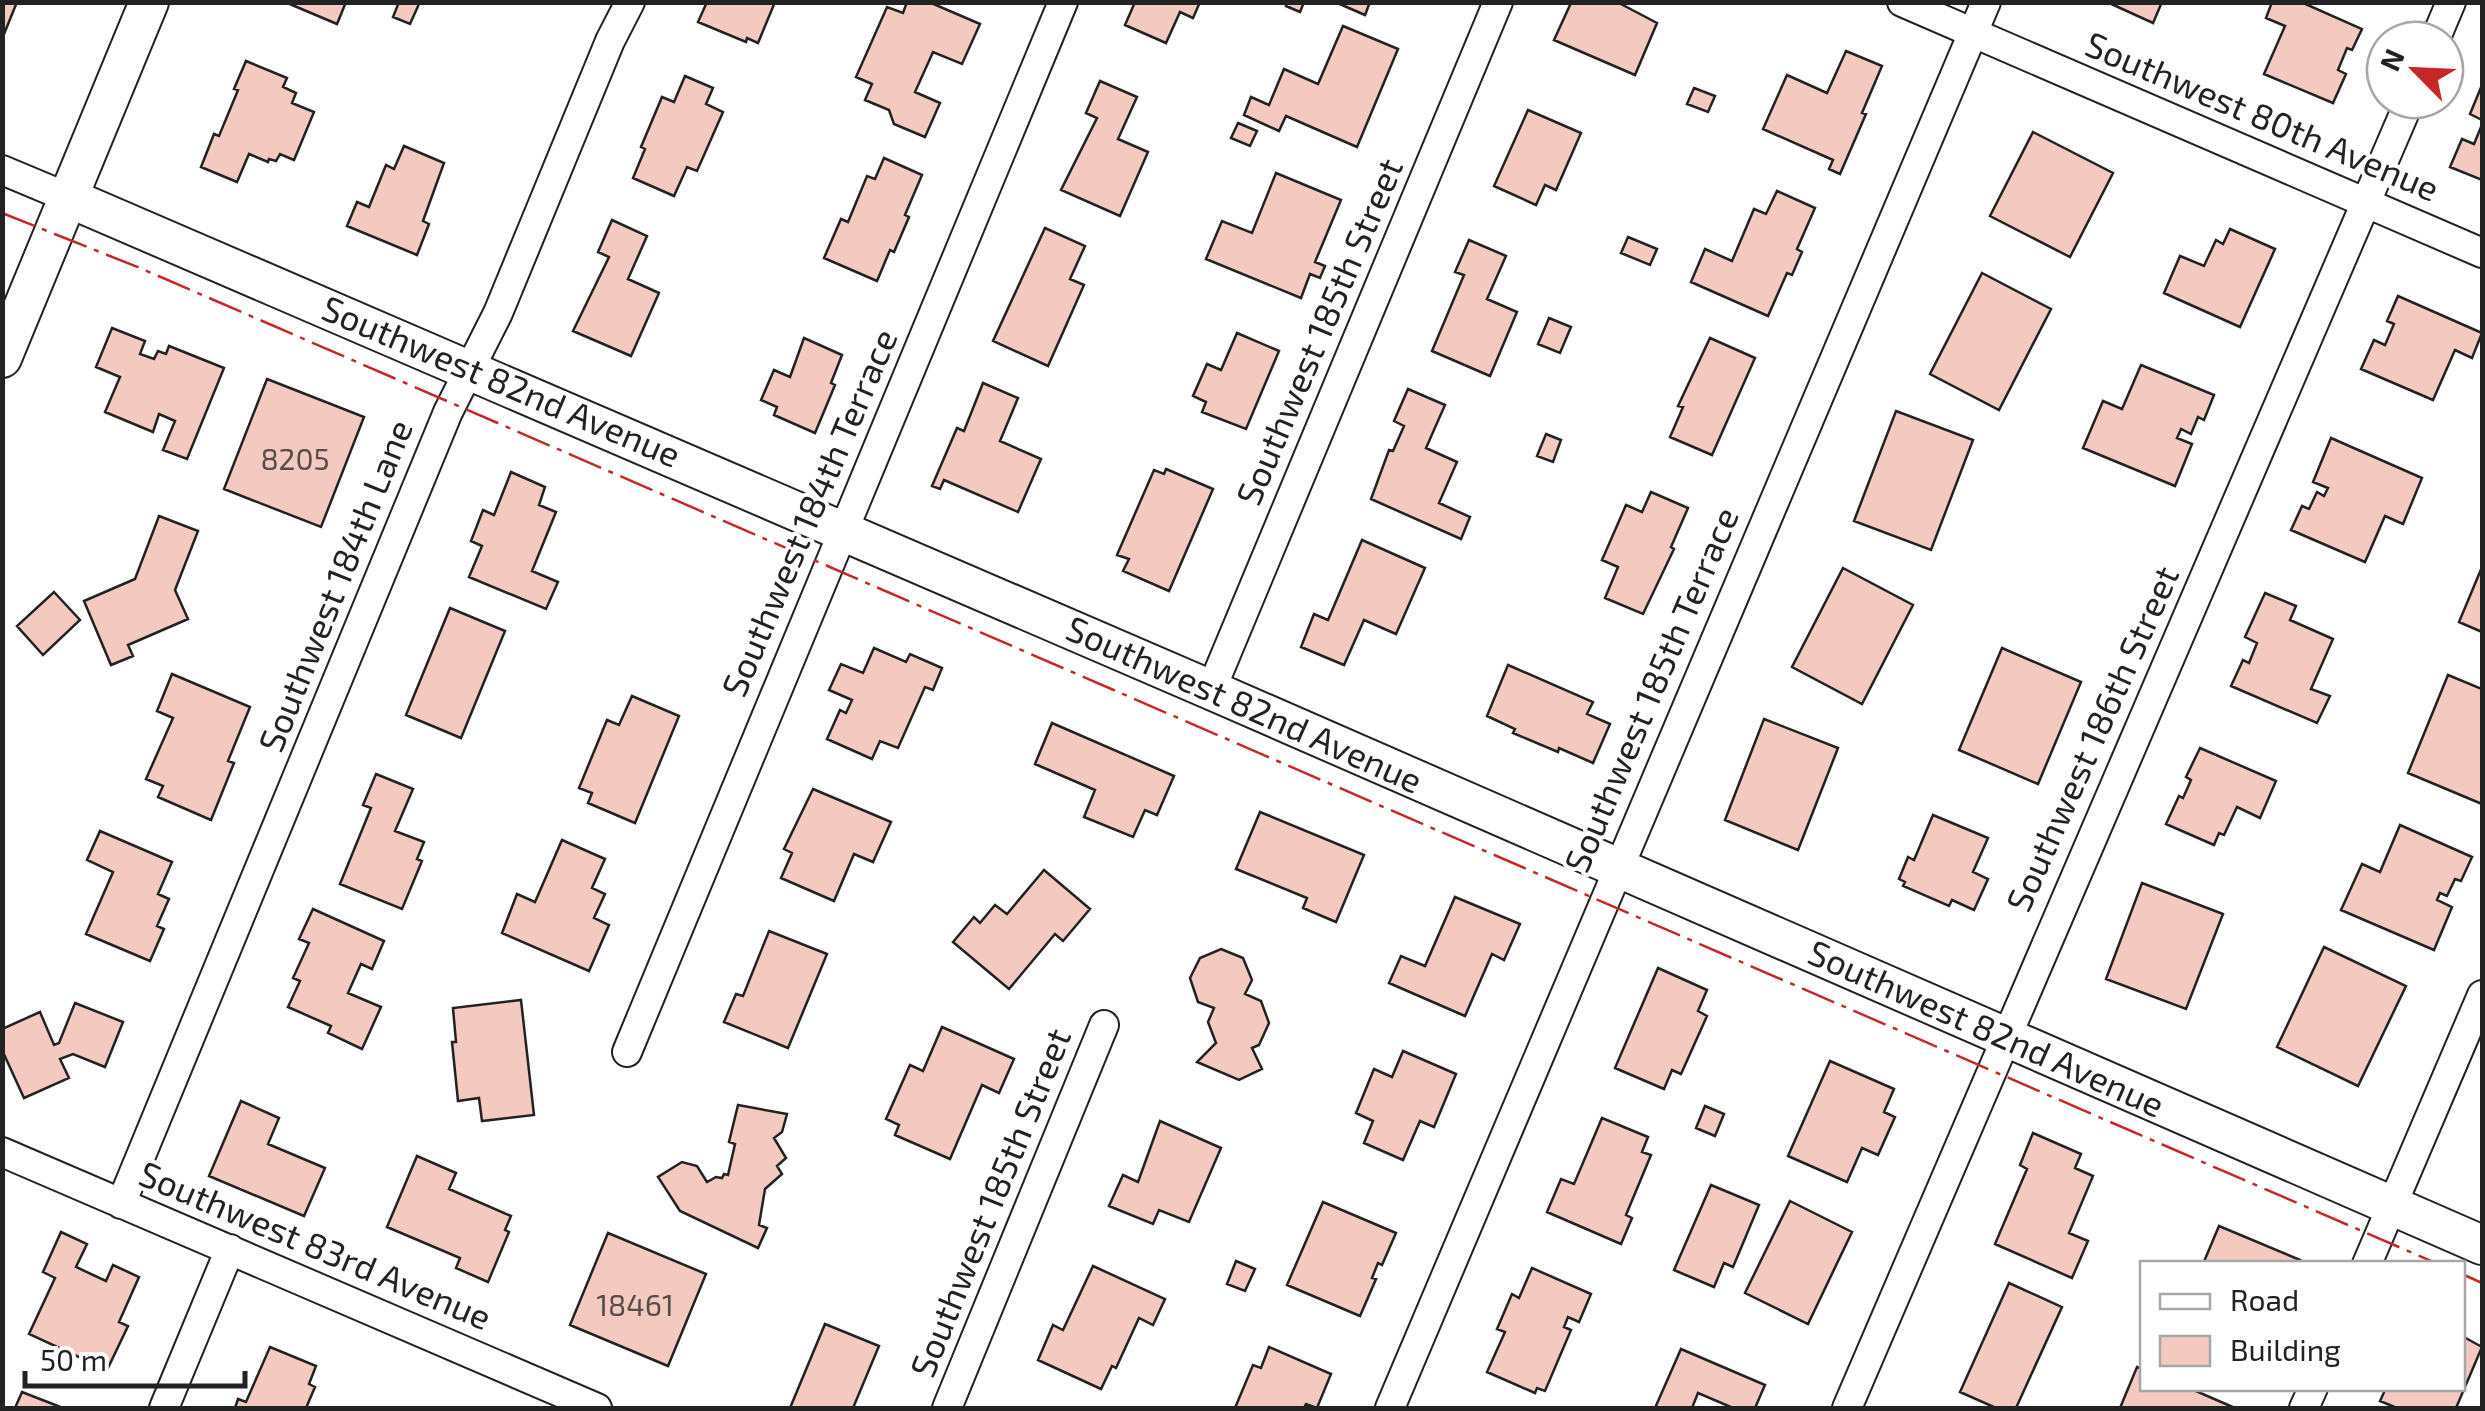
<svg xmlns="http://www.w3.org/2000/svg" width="2485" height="1411" font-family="'Exo 2',sans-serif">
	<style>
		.building { fill: #f3c9c0; stroke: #222; stroke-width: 2.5 }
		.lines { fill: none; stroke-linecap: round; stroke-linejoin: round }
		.street-casing { stroke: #222; stroke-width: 32 }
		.secondary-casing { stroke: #222; stroke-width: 42 }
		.street { stroke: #fff; stroke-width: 28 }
		.secondary { stroke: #fff; stroke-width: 38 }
		.power { stroke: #c62828; stroke-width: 2.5; stroke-dasharray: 35 8 5 8; stroke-linecap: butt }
		.labels { text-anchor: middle; stroke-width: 8; stroke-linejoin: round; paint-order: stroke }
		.number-label { font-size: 30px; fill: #564c4a }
		.street-label { font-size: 35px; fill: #222; stroke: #fff }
	</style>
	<rect width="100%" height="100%" fill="#fff"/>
	<path class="building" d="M2 2H17L2 39Z
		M285 2H346L337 24Z
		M399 2 419 4 410 24 393 17Z
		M707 2H775L758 43 747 38 746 42 698 22Z
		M907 2H929L980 24 962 64 933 52 915 92 940 103 925 137 894 124 889 110 865 100 872 84 856 77 887 7 903 13Z
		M1135 2H1200L1193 18 1180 12 1166 43 1125 25Z
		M1288 2H1304L1300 12 1286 6Z
		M1335 2H1370L1365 15Z
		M1564 2H1617L1657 23 1635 75 1554 40 1570 5Z
		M2107 2H2162L2153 23Z
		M2272 2H2301L2362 29 2352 50 2347 48 2338 70 2346 74 2333 103 2264 74 2285 26 2266 18Z
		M1343 26 1398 49 1357 147 1286 116 1279 131 1244 115 1251 97 1269 105 1284 69 1318 84Z
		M1846 51 1882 66 1862 113 1866 114 1840 174 1829 169 1833 160 1763 129 1787 75 1827 93Z
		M246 61 287 78 283 87 296 93 292 103 314 112 294 160 280 154 276 161 269 159 268 162 249 154 237 182 201 167 214 134 219 136 238 90 234 89Z
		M685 76 713 88 706 104 723 112 697 171 687 167 674 196 633 178 645 149 641 147 662 97 674 102Z
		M1100 81 1137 97 1118 139 1148 152 1120 216 1061 190 1097 118 1086 113Z
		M2482 85V120L2470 114Z
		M1694 88 1715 96 1708 112 1687 104Z
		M1528 110 1581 133 1556 190 1545 185 1536 205 1494 186Z
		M1238 123 1257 131 1250 146 1231 138Z
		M2481 127H2482V180L2450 167 2462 139 2474 144Z
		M2033 132 2113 173 2070 257 1990 216Z
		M404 146 444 163 423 221 429 224 417 255 347 226 357 202 369 207 386 165 394 169Z
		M884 158 922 175 905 215 909 217 894 252 890 250 877 281 824 258 841 219 848 222 867 176 875 179Z
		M1276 173 1341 200 1315 262 1325 266 1320 278 1310 274 1301 298 1206 259 1222 221 1252 233Z
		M1777 191 1815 208 1797 249 1802 252 1792 275 1787 273 1768 316 1691 282 1705 249 1732 261 1754 209 1766 214Z
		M612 220 647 236 628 279 659 293 631 356 573 331 609 257 598 252Z
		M1045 228 1085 246 1070 279 1084 285 1048 366 993 341Z
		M2230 229 2275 249 2240 327 2164 293 2180 256 2204 266 2216 240 2223 244Z
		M1628 237 1657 249 1650 265 1621 253Z
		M1469 240 1506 256 1487 299 1517 312 1490 376 1432 351 1464 275 1455 272Z
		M1982 273 2051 309 1999 410 1930 374Z
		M2398 296 2482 333 2472 358 2455 350 2433 400 2361 369 2374 340 2385 345 2394 324 2387 321Z
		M1549 318 1571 327 1560 353 1538 344Z
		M112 328 145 341 140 354 154 359 158 351 166 354 169 346 224 368 187 459 163 450 175 421 159 414 153 432 105 412 120 377 96 367Z
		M1237 333 1279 351 1246 429 1202 412 1206 402 1193 396 1207 364 1221 370Z
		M804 338 842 355 831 383 835 385 815 433 774 415 777 407 761 400 774 370 790 377Z
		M1710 338 1755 358 1712 455 1670 437 1683 407 1678 406Z
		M2141 365 2214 395 2204 420 2198 417 2191 434 2181 429 2177 438 2192 444 2175 486 2083 448 2103 401 2122 409Z
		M267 379 364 417 321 527 224 489Z
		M983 383 1018 398 1000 441 1041 459 1018 512 944 480 940 489 932 486 957 428 964 431Z
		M1408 389 1445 405 1426 448 1457 462 1439 503 1470 517 1461 539 1371 499 1389 450 1393 451 1404 426 1394 421Z
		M1896 411 1973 440 1931 550 1854 521Z
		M1546 434 1561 440 1553 462 1537 456Z
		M2331 438 2422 478 2403 524 2385 516 2365 562 2291 530 2302 506 2309 509 2317 492 2324 496 2328 488 2313 482Z
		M1166 469 1213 489 1169 591 1123 571 1129 559 1117 555 1154 470 1164 474Z
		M511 472 545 487 539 505 556 512 532 571 558 582 546 609 469 577 482 546 471 541 483 510 494 515Z
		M1651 492 1688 508 1671 547 1674 549 1643 614 1605 598 1618 567 1602 560 1626 505 1642 512Z
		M159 516 198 531 175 590 188 619 128 645 133 656 111 665 84 601 135 579Z
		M1362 540 1425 568 1396 634 1364 620 1344 665 1301 647 1314 614 1328 620Z
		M2482 567V632L2459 622Z
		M1843 568 1913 605 1862 704 1792 667Z
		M54 592 80 620 43 655 17 626Z
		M2265 593 2296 606 2290 620 2333 639 2311 689 2330 696 2317 723 2231 686 2243 660 2249 663 2257 643 2245 637Z
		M450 608 505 631 461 738 406 715Z
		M874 648 906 662 910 654 942 668 933 690 925 687 898 748 880 741 872 759 827 739 840 710 846 713 852 700 829 690 841 664 863 673Z
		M2002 648 2081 682 2038 784 1959 750Z
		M1508 665 1593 702 1587 714 1610 724 1593 763 1559 748 1558 752 1513 733 1515 729 1487 716Z
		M172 674 250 707 228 761 234 763 211 820 158 797 163 786 146 779 173 718 157 711Z
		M2448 675 2482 689V804L2408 773Z
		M632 696 679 716 635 823 588 803 592 793 579 788 607 720 619 725Z
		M1764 719 1838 748 1798 850 1725 820Z
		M1052 723 1174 776 1157 815 1145 810 1133 837 1084 817 1095 790 1035 764Z
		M2200 748 2276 781 2260 818 2237 807 2224 835 2219 833 2214 845 2166 824 2179 796 2183 798 2191 780 2186 777Z
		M376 774 413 789 395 831 424 842 417 859 422 861 402 909 340 884 371 808 363 805Z
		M813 789 891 822 873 862 854 854 834 901 781 878 792 853 784 849Z
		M1260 812 1364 855 1336 922 1303 908 1307 898 1236 869Z
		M1933 815 1988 838 1973 872 1988 879 1974 910 1952 900 1949 906 1903 886 1905 882 1899 879 1908 857 1914 860Z
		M2400 825 2472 857 2461 881 2455 879 2447 896 2440 893 2437 900 2452 907 2434 950 2341 910 2362 864 2380 872Z
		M100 831 172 862 158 894 169 899 157 926 164 929 150 961 86 934 113 872 87 860Z
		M562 840 605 859 592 888 605 894 594 918 609 925 589 971 502 933 517 894 535 902Z
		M1044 870 1090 909 1063 941 1055 934 1009 989 953 942 974 917 980 923 995 905 1007 914Z
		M2142 883 2223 914 2186 1009 2106 979Z
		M1455 897 1520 924 1504 960 1492 954 1465 1016 1389 983 1401 956 1425 966Z
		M313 909 384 941 372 969 361 964 348 993 381 1007 362 1049 328 1033 331 1026 288 1007 300 981 293 978 309 943 299 939Z
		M769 931 827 954 788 1048 724 1022 736 994 743 996Z
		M2324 947 2406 986 2358 1086 2277 1047Z
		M1221 949 1243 958 1252 980 1245 994 1261 1001 1269 1023 1259 1045 1252 1048 1262 1069 1239 1080 1197 1062 1216 1043 1208 1022 1214 1008 1198 1002 1190 978 1200 958Z
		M1658 968 1707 990 1698 1011 1707 1016 1681 1074 1672 1070 1664 1089 1615 1068Z
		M521 1000 534 1115 482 1121 479 1098 458 1101 452 1042H456L453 1008Z
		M75 1003 123 1022 105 1067 73 1054 60 1059 69 1078 24 1098 2 1050V1029L40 1012 54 1045 59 1043Z
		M942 1027 1014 1059 999 1093 982 1085 950 1159 895 1135 899 1125 886 1119 910 1065 923 1071Z
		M1403 1051 1456 1074 1434 1127 1420 1121 1403 1160 1364 1143 1373 1121 1356 1113 1374 1069 1392 1077Z
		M1830 1061 1894 1089 1884 1112 1895 1117 1878 1155 1862 1148 1847 1182 1788 1156Z
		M241 1101 279 1118 268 1144 325 1168 304 1216 209 1176Z
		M738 1105 787 1114 782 1132 774 1138 786 1158 777 1166 782 1174 765 1189 759 1225 767 1228 758 1248 680 1211 658 1177 682 1162 697 1166 707 1182 716 1177 722 1178 724 1174 728 1175 735 1144 729 1142Z
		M1705 1106 1724 1114 1715 1136 1696 1128Z
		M1602 1118 1648 1137 1642 1152 1651 1155 1626 1215 1632 1218 1621 1244 1547 1212 1561 1179 1574 1184Z
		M1160 1121 1221 1148 1189 1222 1159 1210 1153 1224 1109 1206 1123 1175 1138 1182Z
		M2033 1133 2081 1154 2075 1168 2093 1176 2069 1233 2088 1241 2072 1278 1995 1244 2027 1169 2020 1165Z
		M417 1156 456 1173 449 1189 511 1216 505 1230 509 1232 488 1282 456 1268 460 1258 387 1227Z
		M1711 1185 1759 1205 1733 1267 1724 1263 1714 1287 1674 1270Z
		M1790 1201 1852 1232 1808 1324 1745 1293Z
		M1323 1202 1396 1233 1382 1265 1378 1263 1372 1278 1376 1279 1360 1316 1287 1285Z
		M2219 1226 2300 1260 2298 1264H2203Z
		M61 1232 87 1244 76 1267 106 1281 113 1265 139 1277 119 1322 128 1326 107 1370 29 1334 55 1278 43 1272Z
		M608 1233 706 1274 668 1366 570 1325Z
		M1236 1261 1255 1269 1245 1291 1227 1284Z
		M1093 1266 1165 1299 1153 1325 1139 1318 1116 1368 1112 1366 1101 1389 1038 1360 1053 1325 1063 1330Z
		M1532 1268 1591 1294 1579 1322 1568 1317 1564 1327 1571 1330 1545 1391 1537 1388 1535 1393 1487 1372 1505 1332 1497 1329 1512 1294 1519 1298Z
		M2009 1283 2062 1307 2016 1408H1996L1960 1392Z
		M825 1324 879 1346 853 1408H790Z
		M2462 1336 2482 1347 2456 1408H2397L2380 1401 2386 1388H2462Z
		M270 1347 316 1366 309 1384 315 1387 306 1408H235L238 1399 246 1402Z
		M1269 1347 1331 1374 1317 1408 1306 1404 1304 1408H1235L1253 1365 1261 1368Z
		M1681 1349 1765 1385 1755 1408H1733L1698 1393 1692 1408H1655Z
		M2137 1367 2142 1369V1388H2189L2235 1408H2120Z
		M22 1392 63 1408H15Z"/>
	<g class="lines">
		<g class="street-casing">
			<path id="street" d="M1902 2 2482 253
				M2435 40 2451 2
				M2 170 69 198
				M1211 690 1498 2
				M627 1052 1063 2
				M2 1152 597 1408
				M121 1204 448 412 498 313 610 41 630 2
				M2367 1264 2482 995
				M164 1408 230 1249
				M947 1408 1104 1025
				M1390 1408 1986 2
				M1847 1408 2410 100
				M2304 1408 2313 1388"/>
		</g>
		<g class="secondary-casing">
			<path id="secondary" d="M69 198 1211 690 2482 1245
				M2 358 149 2"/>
		</g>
		<use href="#street" class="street"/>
		<use href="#secondary" class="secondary"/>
		<path class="power" d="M2 213 140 268 2438 1264
			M2462 1274 2482 1283"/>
	</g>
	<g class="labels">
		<g class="number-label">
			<text x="295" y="470">8205</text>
			<text x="635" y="1316">18461</text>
		</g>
		<g class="street-label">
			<text transform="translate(2262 117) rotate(23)" y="12">Southwest 80th Avenue</text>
			<text transform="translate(1320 332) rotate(-67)" y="12">Southwest 185th Street</text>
			<text transform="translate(501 382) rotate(23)" y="12">Southwest 82nd Avenue</text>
			<text transform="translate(810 513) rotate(-67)" y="12">Southwest 184th Terrace</text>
			<text transform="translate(336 586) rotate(-68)" y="12">Southwest 184th Lane</text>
			<text transform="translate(1652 690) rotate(-67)" y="12">Southwest 185th Terrace</text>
			<text transform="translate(1244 705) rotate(24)" y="12">Southwest 82nd Avenue</text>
			<text transform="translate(2093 739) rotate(-66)" y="12">Southwest 186th Street</text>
			<text transform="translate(1986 1029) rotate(24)" y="12">Southwest 82nd Avenue</text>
			<text transform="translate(991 1203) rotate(-68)" y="12">Southwest 185th Street</text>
			<text transform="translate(315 1246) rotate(23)" y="12">Southwest 83rd Avenue</text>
		</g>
	</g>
	<rect width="2485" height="1411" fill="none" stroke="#222222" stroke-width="10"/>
	<rect x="2140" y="1261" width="325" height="130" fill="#ffffff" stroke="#a7a7a7" stroke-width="2.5"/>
	<rect x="2160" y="1294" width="50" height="15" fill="#ffffff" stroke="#a7a7a7" stroke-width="2.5"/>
	<text x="2230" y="1311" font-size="30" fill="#222222">Road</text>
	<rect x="2160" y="1336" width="50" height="30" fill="#f3c9c0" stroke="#a7a7a7" stroke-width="2.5"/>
	<text x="2230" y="1361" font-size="30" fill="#222222">Building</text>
	<g transform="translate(2415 70) rotate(294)"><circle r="48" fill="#ffffff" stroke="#a7a7a7" stroke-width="2.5"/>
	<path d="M0-8L18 38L0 25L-18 38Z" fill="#c62828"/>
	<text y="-15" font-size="28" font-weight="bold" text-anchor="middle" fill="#222222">N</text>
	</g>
	<path d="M25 1371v15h220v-15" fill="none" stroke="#222222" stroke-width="5"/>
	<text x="40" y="1371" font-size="30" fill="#222222" stroke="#ffffff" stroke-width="8" paint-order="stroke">50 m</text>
</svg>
